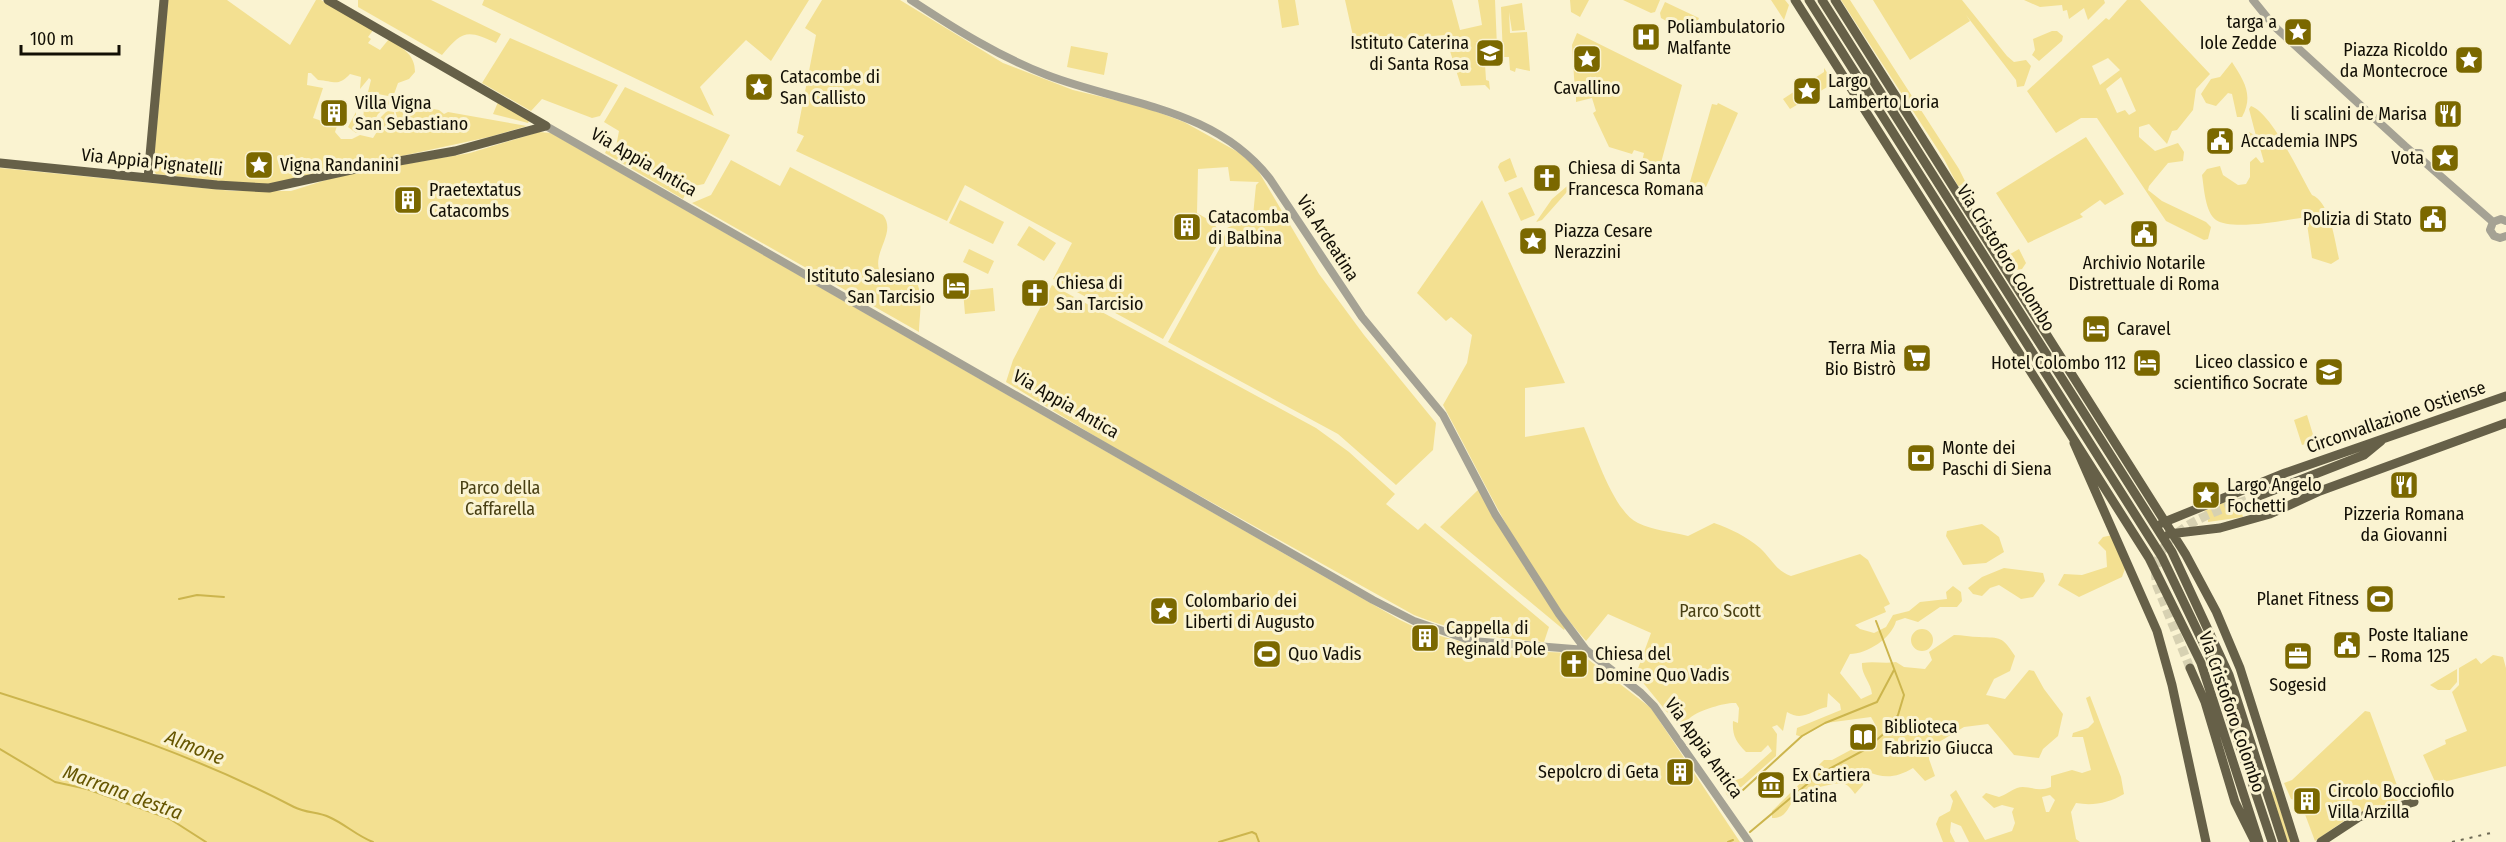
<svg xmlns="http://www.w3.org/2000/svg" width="2506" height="842" font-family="'Fira Sans Condensed',sans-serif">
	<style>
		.green { fill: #f3e091; fill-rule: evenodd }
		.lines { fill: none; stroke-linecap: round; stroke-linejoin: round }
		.stream { stroke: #ccb54d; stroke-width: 2 }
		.major-tunnel { stroke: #d7d1b2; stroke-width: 9; stroke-dasharray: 9 4.5; stroke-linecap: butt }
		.minor { stroke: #a5a294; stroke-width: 8 }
		.major { stroke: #666048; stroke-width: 9 }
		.rail { stroke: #6d6955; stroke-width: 2; stroke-dasharray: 3 6; stroke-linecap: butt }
		.labels { text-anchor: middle; stroke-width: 6; stroke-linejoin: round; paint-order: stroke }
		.poi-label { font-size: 18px; fill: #120f05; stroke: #faf3d1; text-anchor: start }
		.street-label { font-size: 18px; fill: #120f05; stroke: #faf3d1 }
		.park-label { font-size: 18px; fill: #483f13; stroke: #faf3d1 }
		.water-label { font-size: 20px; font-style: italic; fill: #665601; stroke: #faf3d1 }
	</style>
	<rect width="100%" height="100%" fill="#faf3d1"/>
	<path class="green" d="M168 0H227L290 45 316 0H321L374 29 368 37 371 39 368 43 380 50 389 39C403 49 415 54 415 72L409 79 398 83 393 97 368 92 371 80 369 78 360 89 361 77 350 74C338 87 334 81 318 80L311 73H308L307 85 323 88 313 118 337 126 335 132 341 139H352L360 135 373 138 380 127 379 119 387 111 394 112 395 120H398L394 107 397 103 439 110 444 114 448 112 527 126 489 137 263 186 156 174 153 169Z
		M358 0H431L501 34 496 43C467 29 462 31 442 55L358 7Z
		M484 0H809L771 61 746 40 700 87 714 116 482 5Z
		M822 0H900L1003 63 1073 90 1144 107 1184 122 1238 152 1256 167 1319 274 1364 335 1436 423 1433 450 1396 485 1338 434 1168 342 1221 246 1227 228 1253 216 1256 185 1259 182 1230 181 1228 167 1198 169 1197 213C1210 221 1221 224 1219 242L1163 339 1053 279 1072 243 965 185 947 221 796 151 804 136 797 133 816 35 805 28Z
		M1278 0H1295L1299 25 1282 28Z
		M1345 0H1452L1460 30 1482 25 1478 0H1495L1497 47 1484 48 1486 80 1489 81 1490 90 1485 85 1461 86 1445 35 1399 39 1353 36Z
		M1570 0H1589L1580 17 1571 12Z
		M1623 0H1660L1655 12 1651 13Z
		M1771 0H1785L1789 5 1784 20Z
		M1841 0H1850L1959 169 1965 181 1962 185 1958 186 1944 159Z
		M1873 0H1962L2007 56 2014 62 2026 60 2031 66 2024 86 2017 87 2016 80 1966 15 1970 21 1910 60Z
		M2024 0H2104L2105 3 2088 20 2084 8 2069 19 2067 10 2063 11 2062 5 2040 7Z
		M2127 0H2140L2210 74 2196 89 2193 110 2177 130 2172 131 2167 144 2149 124 2139 127V137L2155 151 2178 143 2184 152 2183 161 2168 163 2149 186 2148 190 2162 201 2206 222 2211 227 2208 239 2204 240 2166 221 2097 118H2081L2056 133 2027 91 2106 18 2109 20ZM2108 58 2120 70 2100 85 2092 66ZM2121 77 2136 111 2129 115 2125 110 2117 113 2106 89Z
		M1665 2 1699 18 1694 29 1686 32 1661 18 1660 13Z
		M1522 3 1525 30 1512 31 1509 12 1510 33 1527 32 1530 71 1516 68 1515 72 1510 70 1509 57H1503L1501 7Z
		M2052 31H2057L2063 36 2062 41 2039 61 2032 55 2035 50 2033 39Z
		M1577 33 1682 85 1658 174 1640 170 1644 153 1634 150 1632 154 1609 147 1593 113 1596 111 1592 98 1576 102V97L1592 95 1598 90 1595 87 1591 90 1575 92 1572 45Z
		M510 38 618 85 600 116 592 118 542 99 531 111 482 83Z
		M1071 46 1108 53 1104 75 1067 67Z
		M2232 62C2244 81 2254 95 2242 117H2237L2232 94 2228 93 2216 106 2206 103 2201 94 2211 79 2220 77Z
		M1824 68 1834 83 1790 109 1783 99 1824 72Z
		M625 87 730 135 704 184 689 187 683 199 605 153 607 149 615 152 619 131 604 122Z
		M365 97 388 100 389 104 378 114 373 123 364 120V128L356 133 348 127 356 112V119L363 120Z
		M498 102 529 121 528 123 493 114Z
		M1718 103 1738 113 1706 187 1690 182 1712 104 1717 105Z
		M2251 106C2272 113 2300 175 2312 195 2330 202 2335 241 2339 259L2331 264 2312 258 2306 217C2287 220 2232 231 2216 220 2205 212 2204 187 2202 175L2207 169 2220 166 2223 175 2238 185 2246 184 2250 177V162L2256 157 2261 163 2264 162 2260 148H2252L2249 132 2256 136 2249 109Z
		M539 132 551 133 1400 620 1423 631 1472 645 1503 650 1572 653 1589 660 1651 708 1740 842H0V168L233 191H291L342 175 470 153Z
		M2086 137 2124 194 2105 205 2100 200 2080 214 2083 217 2028 243 1996 193Z
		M1510 158 1517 177 1505 182 1498 167 1500 163Z
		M731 160 780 186 790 167 883 215C898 234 868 255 882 276L890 277 907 274C927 281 919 315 919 332L692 203 711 195Z
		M1573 181 1574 184 1542 220 1536 222 1552 199Z
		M1522 187 1535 215 1521 221 1508 193Z
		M960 200 1004 222 993 244 949 223Z
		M1482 200 1565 383 1525 388V437L1584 427C1595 452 1614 512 1638 523 1653 530 1672 532 1688 536L1714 523C1731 529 1746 536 1760 548 1771 558 1776 571 1791 576L1860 554 1868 560 1890 604 1884 607 1886 612 1855 625 1860 629 1874 633 1886 627 1893 615 1909 611 1920 602 1947 599 1946 592 1953 586 1961 592 1962 601 1957 607H1940L1918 622 1905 618 1896 621C1892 638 1867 654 1850 654L1840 673 1861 699 1872 694C1871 682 1861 675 1862 663 1875 661 1884 664 1896 662L1904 667 1925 669 1932 660 1929 652 1954 635C1962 635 1971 637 1979 637 2001 638 2002 636 2015 656L2010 671 1994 679 1986 695 2005 699 2029 670 2034 671 2044 689 2063 714 2058 736 2043 749 2039 758 2014 755 1988 724 1964 727 1929 748V759L1935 776 1925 781 1913 768C1896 778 1884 779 1866 771L1863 785 1855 794C1852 790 1849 786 1845 784 1835 781 1802 791 1795 798 1787 808 1787 818 1772 818V811L1824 760H1832L1873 738 1876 726 1871 717 1826 723 1802 737 1796 735 1797 728 1841 710 1840 704 1828 693 1827 707C1812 710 1803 722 1787 712L1783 731 1777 725 1772 727 1777 734 1776 756 1729 798 1725 792 1726 783 1742 778 1772 751 1768 745 1761 752H1746C1736 742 1732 735 1733 721L1738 723 1739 708 1736 703C1726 702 1701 710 1694 715 1687 719 1687 723 1679 727L1636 674 1651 633 1608 614 1586 641C1524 571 1487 486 1443 405L1467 363 1472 335 1451 317 1446 321 1417 293Z
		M1029 226 1056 243 1044 261 1017 245Z
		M969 249 994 261 988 274 963 262Z
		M2019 249 2026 263 2022 269 2016 270 2005 257Z
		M1052 285 1316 428 1349 452 1395 494 1386 504 1418 530 1425 523 1549 627 1544 642C1497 639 1457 632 1414 615L1116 449 1006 382 1013 360Z
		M993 288 995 311 965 314 963 291Z
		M2307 415 2315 441 2302 445 2294 420Z
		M1479 489 1531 578 1565 628 1564 630 1440 527Z
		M2237 497 2243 517 2208 522V515L2204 511Z
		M1982 524 1999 537 2004 552 1986 563 1963 565 1946 536 1947 531Z
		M2113 535 2126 566 2122 577 2079 597 2058 585 2064 574 2082 575 2107 567 2106 551 2098 543 2103 537Z
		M2004 568 2043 573 2045 581 2033 597 2021 599 1999 585 1990 588 1982 596 1973 594 1968 588 1982 577Z
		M1911 640a11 11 0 1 1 22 0a11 11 0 1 1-22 0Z
		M2493 655 2503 657 2506 668V766L2436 784 2423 755 2446 744 2445 740 2467 731 2452 692 2459 685V668L2476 658 2481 664Z
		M2457 669V682L2450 690H2438L2430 685Z
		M2090 696 2121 777 2124 794C2109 803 2093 806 2076 803L2071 812 2076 839 2080 842H1969L1961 826 1951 822 1950 832 1955 842H1943L1936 824 1939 817 1950 811 1953 801 1950 795 1956 790 1985 840 2012 831 2015 823 2012 812 2014 808 2002 805 1994 808 1982 797 1986 793 1999 797C2006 795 2011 790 2017 788 2027 784 2036 793 2051 787V776L2072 770 2082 773 2091 770 2083 737H2072L2073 733 2088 728 2094 722 2086 698ZM2050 795 2055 800 2049 812H2046L2042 797Z
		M2365 711 2370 712 2402 799 2351 816 2315 841 2300 801 2291 799 2284 783 2292 780Z
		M2269 787 2275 793 2291 842H2287Z"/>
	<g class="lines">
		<path class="stream" d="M179 599 197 595 224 597
			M0 693C101 725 201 758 294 807 306 813 318 812 329 817 345 824 357 836 373 842
			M0 749 55 782 87 789 170 819 206 842
			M1743 790 1802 736 1825 723 1877 702 1894 670
			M1750 832 1818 775 1866 749 1887 731 1898 715 1904 695 1876 621
			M1219 842 1252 832 1256 834 1259 842
			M1728 842 1733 840"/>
		<path class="major-tunnel" d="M2190 668 2157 586C2145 530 2217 511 2256 497"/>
		<path class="minor" d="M911 0C955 29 998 56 1047 75 1125 105 1214 107 1270 179L1362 317 1443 415 1495 514 1559 614 1586 650
			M2253 0 2275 27 2405 146 2413 153H2420L2421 159 2493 222
			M546 126 1373 600 1414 621 1472 641 1586 650 1641 693 1654 706 1749 842
			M2493 222 2490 230 2494 236 2500 238 2506 236
			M2493 222 2501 219 2506 221"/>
		<path class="major" d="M328 0 546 126
			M1795 0 2149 558 2201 663 2259 842
			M1809 0 2162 557 2210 657 2272 842
			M1822 0 2172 552 2229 675 2283 842
			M1835 0 2186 555 2216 611 2240 668 2295 842
			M0 163 217 185 269 188 360 168 455 151 546 126
			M148 178 164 0
			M2074 443 2157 631 2172 685 2206 842
			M2256 497 2364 455 2381 441
			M2162 523 2285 473 2506 396
			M2169 534 2220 528 2270 514 2320 491 2506 423
			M2190 668 2205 702 2235 802 2255 842
			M2321 842 2359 817 2414 802"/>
		<path class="rail" d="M2452 842 2495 832"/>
	</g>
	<defs>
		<g id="sight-square" transform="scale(1.5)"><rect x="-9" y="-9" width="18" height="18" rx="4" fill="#7b6800" stroke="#faf3d1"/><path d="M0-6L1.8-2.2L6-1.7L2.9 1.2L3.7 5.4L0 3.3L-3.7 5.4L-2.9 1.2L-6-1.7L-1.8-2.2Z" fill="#fff"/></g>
		<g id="hospital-square" transform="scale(1.5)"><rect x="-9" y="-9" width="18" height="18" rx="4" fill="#7b6800" stroke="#faf3d1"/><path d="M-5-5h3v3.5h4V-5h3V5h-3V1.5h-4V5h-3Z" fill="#fff"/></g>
		<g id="school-square" transform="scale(1.5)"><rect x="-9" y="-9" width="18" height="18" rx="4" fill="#7b6800" stroke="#faf3d1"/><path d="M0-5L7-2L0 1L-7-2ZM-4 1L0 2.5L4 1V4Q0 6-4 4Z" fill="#fff"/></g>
		<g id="building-square" transform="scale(1.5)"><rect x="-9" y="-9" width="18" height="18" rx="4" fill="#7b6800" stroke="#faf3d1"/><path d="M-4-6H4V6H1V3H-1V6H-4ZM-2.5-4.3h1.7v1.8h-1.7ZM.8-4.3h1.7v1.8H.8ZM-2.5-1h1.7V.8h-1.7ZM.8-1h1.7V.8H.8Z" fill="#fff"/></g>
		<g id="restaurant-square" transform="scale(1.5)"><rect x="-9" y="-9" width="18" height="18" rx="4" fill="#7b6800" stroke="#faf3d1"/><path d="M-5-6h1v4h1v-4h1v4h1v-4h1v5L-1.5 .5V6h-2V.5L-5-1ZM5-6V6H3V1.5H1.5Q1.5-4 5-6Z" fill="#fff"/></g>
		<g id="civic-square" transform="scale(1.5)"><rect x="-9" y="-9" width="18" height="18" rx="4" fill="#7b6800" stroke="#faf3d1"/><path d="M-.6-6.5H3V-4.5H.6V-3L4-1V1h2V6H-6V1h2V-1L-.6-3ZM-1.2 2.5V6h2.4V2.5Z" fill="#fff"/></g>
		<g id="church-square" transform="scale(1.5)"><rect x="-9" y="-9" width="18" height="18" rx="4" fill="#7b6800" stroke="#faf3d1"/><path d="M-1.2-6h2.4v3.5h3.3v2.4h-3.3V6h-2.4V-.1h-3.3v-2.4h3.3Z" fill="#fff"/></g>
		<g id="hotel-square" transform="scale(1.5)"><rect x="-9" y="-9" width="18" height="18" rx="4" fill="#7b6800" stroke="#faf3d1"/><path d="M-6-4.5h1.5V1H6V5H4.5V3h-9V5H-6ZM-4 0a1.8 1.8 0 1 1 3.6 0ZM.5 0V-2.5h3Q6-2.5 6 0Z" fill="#fff"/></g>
		<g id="supermarket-square" transform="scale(1.5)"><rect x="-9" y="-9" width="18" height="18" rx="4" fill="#7b6800" stroke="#faf3d1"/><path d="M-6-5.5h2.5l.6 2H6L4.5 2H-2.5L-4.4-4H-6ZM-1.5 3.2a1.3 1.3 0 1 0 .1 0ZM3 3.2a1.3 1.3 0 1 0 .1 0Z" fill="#fff"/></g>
		<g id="bank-square" transform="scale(1.5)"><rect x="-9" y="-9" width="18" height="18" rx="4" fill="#7b6800" stroke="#faf3d1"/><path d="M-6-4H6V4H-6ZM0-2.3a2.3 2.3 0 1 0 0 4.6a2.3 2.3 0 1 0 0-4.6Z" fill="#fff"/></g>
		<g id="stadium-square" transform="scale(1.5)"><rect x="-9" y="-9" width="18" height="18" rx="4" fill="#7b6800" stroke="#faf3d1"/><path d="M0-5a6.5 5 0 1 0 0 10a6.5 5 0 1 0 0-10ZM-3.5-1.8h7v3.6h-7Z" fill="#fff"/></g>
		<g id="office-square" transform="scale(1.5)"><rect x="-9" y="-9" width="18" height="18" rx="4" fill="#7b6800" stroke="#faf3d1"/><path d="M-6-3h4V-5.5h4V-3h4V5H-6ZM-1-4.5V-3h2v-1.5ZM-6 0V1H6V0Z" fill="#fff"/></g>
		<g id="library-square" transform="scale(1.5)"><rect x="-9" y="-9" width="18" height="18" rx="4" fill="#7b6800" stroke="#faf3d1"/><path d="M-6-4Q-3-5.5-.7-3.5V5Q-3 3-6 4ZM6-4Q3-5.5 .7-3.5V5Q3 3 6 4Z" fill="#fff"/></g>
		<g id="museum-square" transform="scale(1.5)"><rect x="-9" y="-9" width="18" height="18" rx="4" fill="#7b6800" stroke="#faf3d1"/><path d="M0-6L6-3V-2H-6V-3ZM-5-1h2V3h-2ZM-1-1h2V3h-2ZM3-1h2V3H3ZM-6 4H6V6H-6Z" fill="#fff"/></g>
	</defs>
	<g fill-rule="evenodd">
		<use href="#sight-square" x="2298" y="32"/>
		<use href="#hospital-square" x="1646" y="37"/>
		<use href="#school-square" x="1490" y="53"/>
		<use href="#sight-square" x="1587" y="59"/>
		<use href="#sight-square" x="2469" y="60"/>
		<use href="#sight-square" x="759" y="87"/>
		<use href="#sight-square" x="1807" y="91"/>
		<use href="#building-square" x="334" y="113"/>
		<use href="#restaurant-square" x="2448" y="114"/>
		<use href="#civic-square" x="2220" y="141"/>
		<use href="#sight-square" x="2445" y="158"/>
		<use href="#sight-square" x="259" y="165"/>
		<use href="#church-square" x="1547" y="178"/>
		<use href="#building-square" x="408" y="200"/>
		<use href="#civic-square" x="2433" y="219"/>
		<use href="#building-square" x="1187" y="227"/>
		<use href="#civic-square" x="2144" y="234"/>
		<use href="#sight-square" x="1533" y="241"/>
		<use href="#hotel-square" x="956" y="286"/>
		<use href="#church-square" x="1035" y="293"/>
		<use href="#hotel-square" x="2096" y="329"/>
		<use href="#supermarket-square" x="1917" y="358"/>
		<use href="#hotel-square" x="2147" y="363"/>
		<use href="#school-square" x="2329" y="372"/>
		<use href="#bank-square" x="1921" y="458"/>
		<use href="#restaurant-square" x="2404" y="485"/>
		<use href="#sight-square" x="2206" y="495"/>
		<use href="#stadium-square" x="2380" y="599"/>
		<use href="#sight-square" x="1164" y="611"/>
		<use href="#building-square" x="1425" y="638"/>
		<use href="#civic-square" x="2347" y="645"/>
		<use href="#stadium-square" x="1267" y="654"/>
		<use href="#office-square" x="2298" y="656"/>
		<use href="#church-square" x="1574" y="664"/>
		<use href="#library-square" x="1863" y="737"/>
		<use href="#building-square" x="1680" y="772"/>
		<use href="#museum-square" x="1771" y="785"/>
		<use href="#building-square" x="2307" y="801"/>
	</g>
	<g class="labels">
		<g class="poi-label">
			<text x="2277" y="28" text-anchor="end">targa a<tspan x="2277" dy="21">Iole Zedde</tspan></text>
			<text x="1667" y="33">Poliambulatorio<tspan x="1667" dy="21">Malfante</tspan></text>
			<text x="1469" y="49" text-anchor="end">Istituto Caterina<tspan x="1469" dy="21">di Santa Rosa</tspan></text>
			<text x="2448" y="56" text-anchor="end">Piazza Ricoldo<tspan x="2448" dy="21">da Montecroce</tspan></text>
			<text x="780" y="83">Catacombe di<tspan x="780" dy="21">San Callisto</tspan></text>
			<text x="1828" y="87">Largo<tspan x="1828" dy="21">Lamberto Loria</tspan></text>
			<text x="1587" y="94" text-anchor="middle">Cavallino</text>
			<text x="355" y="109">Villa Vigna<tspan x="355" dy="21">San Sebastiano</tspan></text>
			<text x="2427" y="120" text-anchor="end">li scalini de Marisa</text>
			<text x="2241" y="147">Accademia INPS</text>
			<text x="2424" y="164" text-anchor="end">Vota</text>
			<text x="280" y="171">Vigna Randanini</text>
			<text x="1568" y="174">Chiesa di Santa<tspan x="1568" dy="21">Francesca Romana</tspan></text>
			<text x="429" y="196">Praetextatus<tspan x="429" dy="21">Catacombs</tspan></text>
			<text x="1208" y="223">Catacomba<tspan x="1208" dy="21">di Balbina</tspan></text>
			<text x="2412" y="225" text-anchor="end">Polizia di Stato</text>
			<text x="1554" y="237">Piazza Cesare<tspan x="1554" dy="21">Nerazzini</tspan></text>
			<text x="2144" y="269" text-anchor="middle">Archivio Notarile<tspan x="2144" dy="21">Distrettuale di Roma</tspan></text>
			<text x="935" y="282" text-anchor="end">Istituto Salesiano<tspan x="935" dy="21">San Tarcisio</tspan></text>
			<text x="1056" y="289">Chiesa di<tspan x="1056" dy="21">San Tarcisio</tspan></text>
			<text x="2117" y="335">Caravel</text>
			<text x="1896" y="354" text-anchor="end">Terra Mia<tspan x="1896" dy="21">Bio Bistrò</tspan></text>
			<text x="2308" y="368" text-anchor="end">Liceo classico e<tspan x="2308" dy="21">scientifico Socrate</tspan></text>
			<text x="2126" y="369" text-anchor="end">Hotel Colombo 112</text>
			<text x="1942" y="454">Monte dei<tspan x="1942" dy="21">Paschi di Siena</tspan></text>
			<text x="2227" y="491">Largo Angelo<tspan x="2227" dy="21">Fochetti</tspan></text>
			<text x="2404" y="520" text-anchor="middle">Pizzeria Romana<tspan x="2404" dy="21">da Giovanni</tspan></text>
			<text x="2359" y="605" text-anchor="end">Planet Fitness</text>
			<text x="1185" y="607">Colombario dei<tspan x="1185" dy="21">Liberti di Augusto</tspan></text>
			<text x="1446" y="634">Cappella di<tspan x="1446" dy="21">Reginald Pole</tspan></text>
			<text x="2368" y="641">Poste Italiane<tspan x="2368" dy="21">– Roma 125</tspan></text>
			<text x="1288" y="660">Quo Vadis</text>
			<text x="1595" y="660">Chiesa del<tspan x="1595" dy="21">Domine Quo Vadis</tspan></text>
			<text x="2298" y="691" text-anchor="middle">Sogesid</text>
			<text x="1884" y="733">Biblioteca<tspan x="1884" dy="21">Fabrizio Giucca</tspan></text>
			<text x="1659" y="778" text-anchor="end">Sepolcro di Geta</text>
			<text x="1792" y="781">Ex Cartiera<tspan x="1792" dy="21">Latina</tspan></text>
			<text x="2328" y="797">Circolo Bocciofilo<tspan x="2328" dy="21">Villa Arzilla</tspan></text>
		</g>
		<g class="street-label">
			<text transform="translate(152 162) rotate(6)" y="6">Via Appia Pignatelli</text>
			<text transform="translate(644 162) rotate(30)" y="6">Via Appia Antica</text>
			<text transform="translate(1328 238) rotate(57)" y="6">Via Ardeatina</text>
			<text transform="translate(2006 258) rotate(58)" y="6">Via Cristoforo Colombo</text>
			<text transform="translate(1066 404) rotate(30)" y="6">Via Appia Antica</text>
			<text transform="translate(2396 417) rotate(-19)" y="6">Circonvallazione Ostiense</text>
			<text transform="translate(2232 712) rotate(71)" y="6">Via Cristoforo Colombo</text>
			<text transform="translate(1704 748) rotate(54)" y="6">Via Appia Antica</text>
		</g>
		<g class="park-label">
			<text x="500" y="494">Parco della<tspan x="500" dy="21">Caffarella</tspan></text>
			<text x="1720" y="617">Parco Scott</text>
		</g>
		<g class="water-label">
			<text transform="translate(195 747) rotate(22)" y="7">Almone</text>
			<text transform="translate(123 792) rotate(20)" y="7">Marrana destra</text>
		</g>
	</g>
	<path d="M21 45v9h98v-9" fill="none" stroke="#120f05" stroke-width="3"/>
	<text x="30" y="45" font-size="18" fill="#120f05" stroke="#faf3d1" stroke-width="4.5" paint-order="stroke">100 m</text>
</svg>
